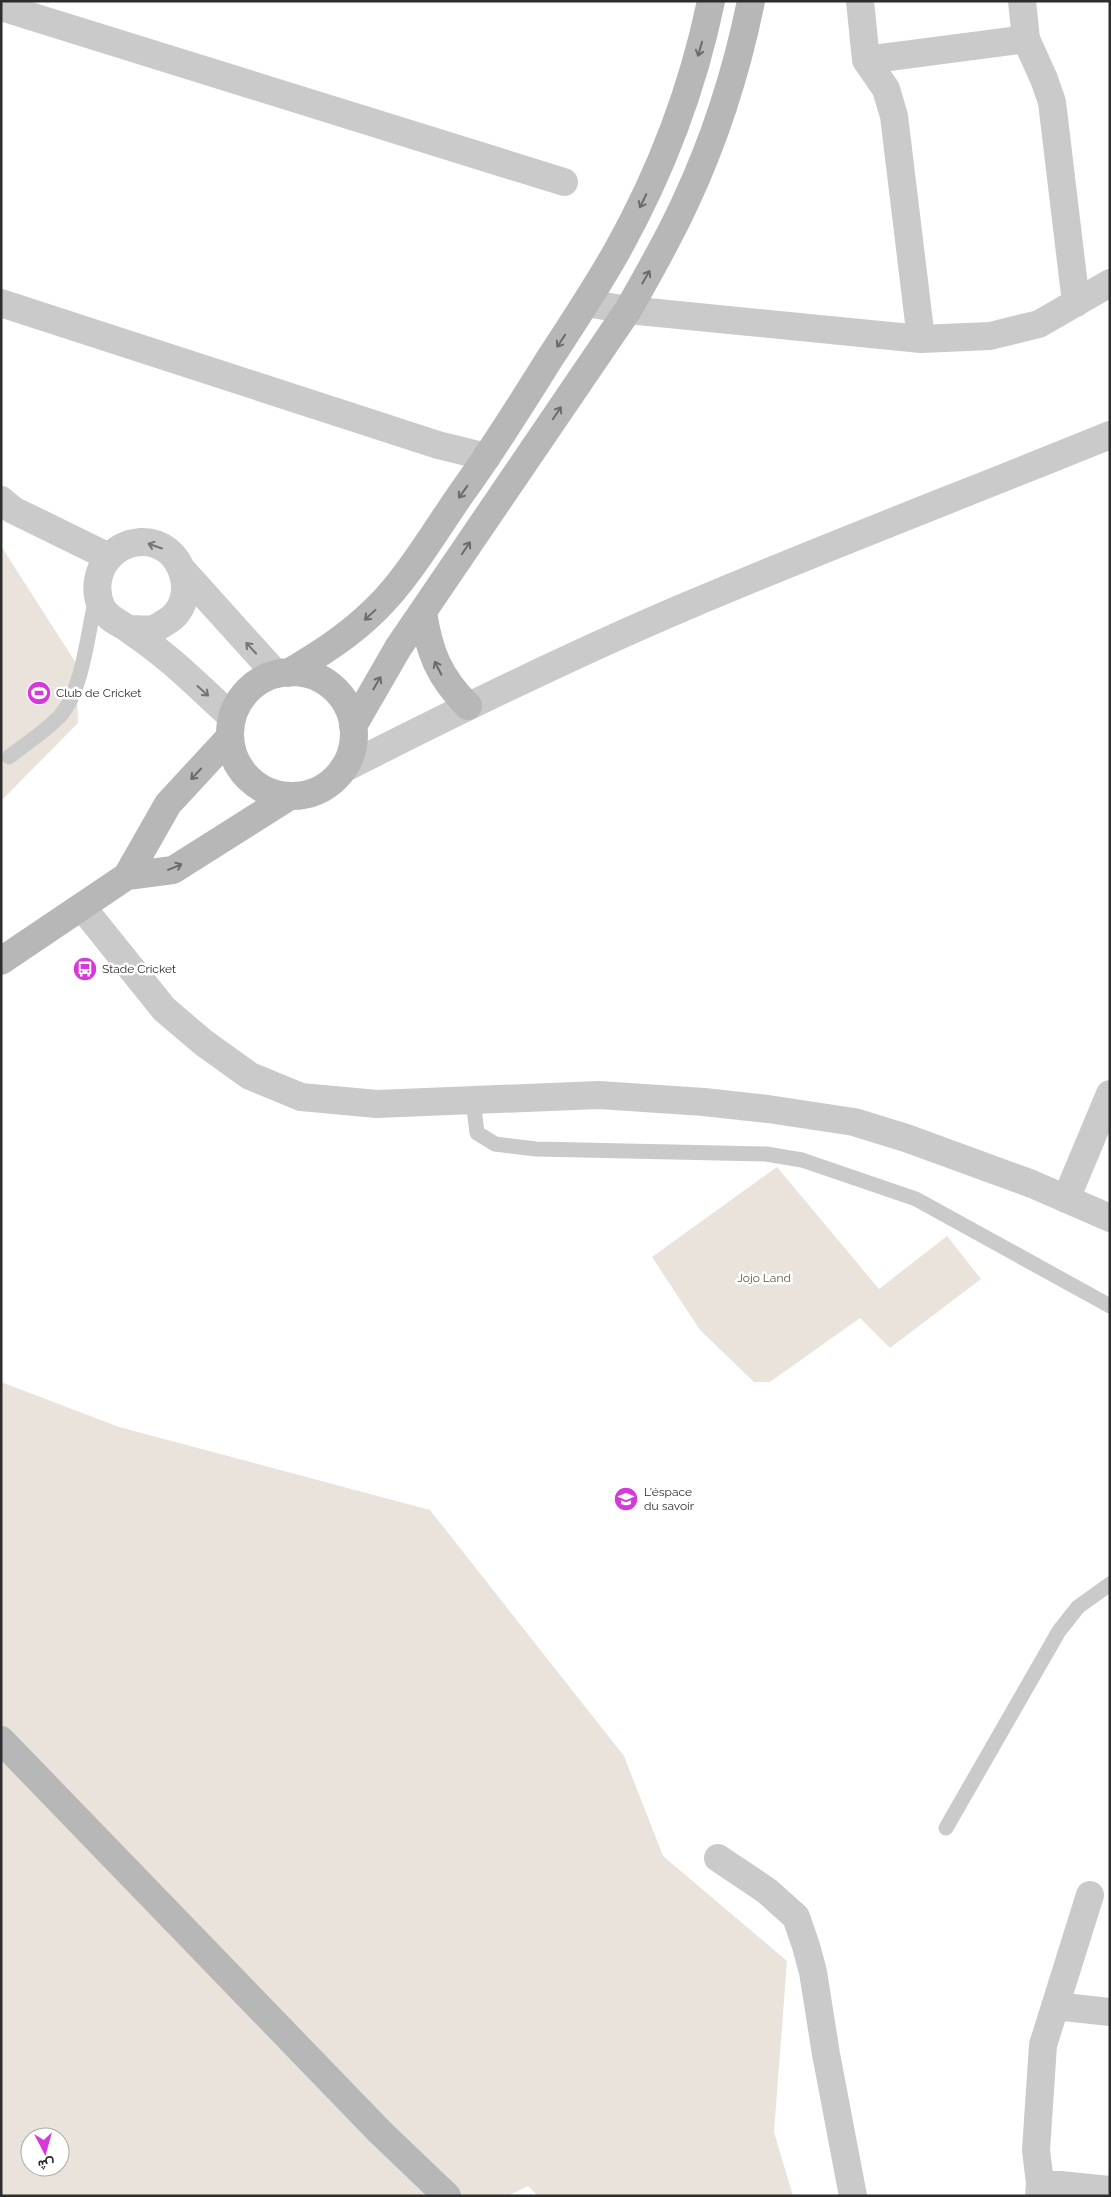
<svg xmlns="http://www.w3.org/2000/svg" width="1111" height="2197" font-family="Raleway,Vazirmatn,sans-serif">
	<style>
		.green { fill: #eae3db; fill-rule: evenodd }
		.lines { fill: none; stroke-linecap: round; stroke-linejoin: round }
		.service { stroke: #cacaca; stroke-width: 15 }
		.minor { stroke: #cacaca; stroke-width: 28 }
		.secondary { stroke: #b7b7b7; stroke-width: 28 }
		.oneway { stroke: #6b6b6b }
		.oneway2 { stroke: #747474 }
		.labels { text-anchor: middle; stroke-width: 5; stroke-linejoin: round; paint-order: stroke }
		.poi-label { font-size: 12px; fill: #2d2d2d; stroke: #fff; text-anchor: start }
		.park-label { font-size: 12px; fill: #66553d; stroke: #fff }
	</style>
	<rect width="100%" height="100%" fill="#fff"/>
	<path class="green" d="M1 546 76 663 78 723 1 801Z
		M777 1167 879 1289 947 1236 981 1279 890 1348 860 1318 770 1382H754L700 1330 652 1257Z
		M1 1382 119 1427 430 1510 624 1756 663 1856 787 1961 774 2132 793 2196H538L528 2186 508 2196H1ZM30 2137H60V2167H30Z"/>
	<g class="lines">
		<path class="service" d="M9 757C25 744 46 731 60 716 83 690 88 631 96 597
			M473 1100 477 1133 495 1144 536 1149 766 1154 802 1160 916 1199 1110 1306
			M946 1828 1059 1631 1078 1607 1110 1584"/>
		<path class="minor" d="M860 1 866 60 886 89 894 116 921 339
			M1022 1 1026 39 1044 79 1052 102 1076 303
			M1 7 564 182
			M866 60 1026 39
			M1 303 438 445 487 457
			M586 303 628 310 921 339 990 336 1039 324 1110 283
			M1 500 13 510 109 557
			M184 572 276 674
			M130 629C137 629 146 630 153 629 157 628 162 624 166 622 202 601 183 540 141 542 125 543 112 551 104 564 96 577 95 594 102 608 109 620 121 623 131 631 146 641 160 652 173 663 193 680 212 699 232 717
			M343 769C457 711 571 655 689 605 828 546 970 492 1110 435
			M82 907 164 1009 204 1043 250 1076 301 1097 377 1104 599 1095 704 1102 768 1109 854 1122 906 1138 1032 1184 1110 1218
			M1066 1199 1110 1094
			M718 1858 767 1891 796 1917 806 1946 813 1972 826 2054 853 2196
			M1055 2006 1110 2012
			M1040 2183 1110 2190
			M1039 2196 1040 2183 1036 2150 1043 2045 1090 1895"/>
		<path class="secondary" d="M423 612C429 652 439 677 468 706
			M230 734a62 62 0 1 1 124 0a62 62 0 1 1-124 0Z
			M288 673C320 654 350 635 376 609 408 578 437 528 463 491 494 448 522 403 550 358 573 323 596 288 617 251 660 174 693 88 711 1
			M353 726 398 648 628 310C648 275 668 240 685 203 715 139 737 70 751 1
			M127 876 168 804 229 738
			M1 961 127 876 173 870 290 796
			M1 1740 380 2132 447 2196"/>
	</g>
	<defs><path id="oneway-shaft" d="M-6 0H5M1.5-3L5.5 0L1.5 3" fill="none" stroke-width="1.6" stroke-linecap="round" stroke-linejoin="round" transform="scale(1.25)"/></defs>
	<g class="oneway">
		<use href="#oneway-shaft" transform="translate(700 49) rotate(106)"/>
		<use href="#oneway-shaft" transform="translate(643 201) rotate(116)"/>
		<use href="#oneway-shaft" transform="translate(646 277) rotate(-60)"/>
		<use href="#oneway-shaft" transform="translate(561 341) rotate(123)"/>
		<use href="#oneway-shaft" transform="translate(557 413) rotate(-56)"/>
		<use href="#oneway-shaft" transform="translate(463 492) rotate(125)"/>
		<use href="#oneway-shaft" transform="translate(466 548) rotate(-56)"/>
		<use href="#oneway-shaft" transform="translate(370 615) rotate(137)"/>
		<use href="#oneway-shaft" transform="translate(438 668) rotate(-117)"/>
		<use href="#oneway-shaft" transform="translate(377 683) rotate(-60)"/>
		<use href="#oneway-shaft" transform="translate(196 774) rotate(133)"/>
		<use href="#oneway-shaft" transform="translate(175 867) rotate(-23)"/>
	</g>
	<g class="oneway2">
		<use href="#oneway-shaft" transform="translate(155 546) rotate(-161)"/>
		<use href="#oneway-shaft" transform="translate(251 648) rotate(-133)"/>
		<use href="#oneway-shaft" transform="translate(203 691) rotate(42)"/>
	</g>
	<defs>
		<g id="stadium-disc" transform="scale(1.25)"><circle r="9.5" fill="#d638da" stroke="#fff"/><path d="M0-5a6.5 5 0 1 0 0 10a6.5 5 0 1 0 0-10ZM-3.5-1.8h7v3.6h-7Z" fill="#fff"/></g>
		<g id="bus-disc" transform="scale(1.25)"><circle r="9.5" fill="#d638da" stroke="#fff"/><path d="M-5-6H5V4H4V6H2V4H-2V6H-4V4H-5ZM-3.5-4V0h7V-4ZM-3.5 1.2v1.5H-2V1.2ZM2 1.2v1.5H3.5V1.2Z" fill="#fff"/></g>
		<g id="school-disc" transform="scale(1.25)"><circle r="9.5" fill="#d638da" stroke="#fff"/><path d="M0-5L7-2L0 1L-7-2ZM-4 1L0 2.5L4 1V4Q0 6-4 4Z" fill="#fff"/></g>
	</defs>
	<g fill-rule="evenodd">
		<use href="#stadium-disc" x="39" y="693"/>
		<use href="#bus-disc" x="85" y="969"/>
		<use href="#school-disc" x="626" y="1499"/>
	</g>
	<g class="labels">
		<g class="poi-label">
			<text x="56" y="697">Club de Cricket</text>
			<text x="102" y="973">Stade Cricket</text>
			<text x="644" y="1496">L'éspace<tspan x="644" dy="14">du savoir</tspan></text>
		</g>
		<g class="park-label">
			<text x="764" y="1282">Jojo Land</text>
		</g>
	</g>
	<rect width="1111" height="2197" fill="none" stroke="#2d2d2d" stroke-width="5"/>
	<g transform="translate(45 2152) rotate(174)"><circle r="24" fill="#ffffff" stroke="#ababab"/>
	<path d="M0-4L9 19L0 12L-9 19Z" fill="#d638da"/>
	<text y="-8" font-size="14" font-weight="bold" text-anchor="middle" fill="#2d2d2d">ش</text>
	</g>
</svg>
